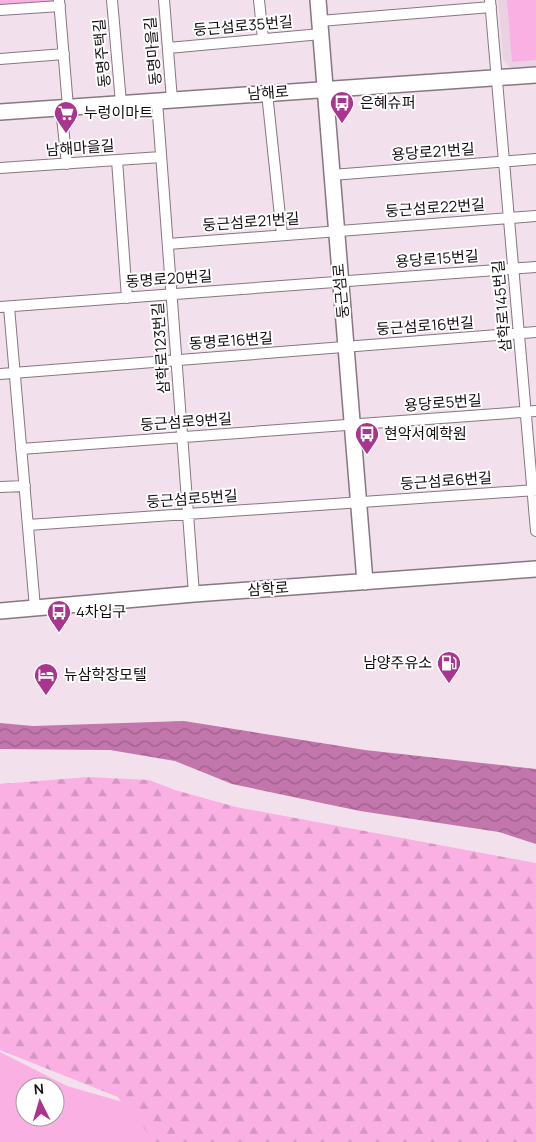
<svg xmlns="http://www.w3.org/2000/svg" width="536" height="1142" font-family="Manrope,'Noto Sans KR',sans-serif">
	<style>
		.built { fill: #ebd2e3 }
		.forest { fill: url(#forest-firs) }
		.park { fill: #fab0e3; fill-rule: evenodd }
		.water { fill: url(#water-waves) }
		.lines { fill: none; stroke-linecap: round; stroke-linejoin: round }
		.street-casing { stroke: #877782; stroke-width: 12 }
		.secondary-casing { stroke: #877782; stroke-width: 18 }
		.street { stroke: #fff; stroke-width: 10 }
		.secondary { stroke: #fff; stroke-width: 15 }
		.labels { text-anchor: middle; stroke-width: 4; stroke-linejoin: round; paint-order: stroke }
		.street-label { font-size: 15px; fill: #130d11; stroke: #fff }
		.poi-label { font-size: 15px; fill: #130d11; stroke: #fff; text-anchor: start }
	</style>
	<defs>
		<pattern id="forest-firs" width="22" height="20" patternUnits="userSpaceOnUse" patternTransform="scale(1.25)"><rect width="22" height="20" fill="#fab0e3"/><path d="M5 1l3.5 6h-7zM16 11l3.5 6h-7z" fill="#d596c2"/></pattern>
		<pattern id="water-waves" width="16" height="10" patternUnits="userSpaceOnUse" patternTransform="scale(1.25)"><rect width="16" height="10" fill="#c276ac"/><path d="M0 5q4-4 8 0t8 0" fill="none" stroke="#9c5f8b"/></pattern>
	</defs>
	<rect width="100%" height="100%" fill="#f2e0ec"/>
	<path class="built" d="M498 0H536V66L511 68 503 60Z"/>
	<path class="forest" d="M88 777 149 780 175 790 236 807 536 863V1142H146L118 1097 0 1050V784Z"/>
	<path class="park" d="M0 0H56L57 2 0 7Z
		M507 0H536V60L512 62Z
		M0 1052 67 1086 126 1103 154 1142H0ZM25 1087H55V1117H25Z"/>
	<path class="water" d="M184 721 365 750 536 769V844L499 832 360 811 232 784 175 761 110 750 0 749V723L33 726Z"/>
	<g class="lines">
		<g class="street-casing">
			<path id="street" d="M59 0 68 107
				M112 0 121 103
				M164 0 172 100
				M259 0 263 39
				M490 0 536 531
				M0 10 60 6
				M320 21 491 7
				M168 48 321 34
				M0 59 64 54
				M267 93 282 235
				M157 101 194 594
				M61 108 67 164
				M117 160 127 298
				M0 168 161 157
				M332 175 536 159
				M168 244 536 216
				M0 307 536 267
				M9 307 35 608
				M0 374 536 332
				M21 449 536 411
				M0 487 25 486
				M28 525 536 490"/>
		</g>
		<g class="secondary-casing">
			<path id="secondary" d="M318 0 365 582
				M0 112 536 75
				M0 611 194 594 536 569"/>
		</g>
		<use href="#street" class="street"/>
		<use href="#secondary" class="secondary"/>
	</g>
	<defs>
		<g id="bus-pin" transform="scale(1.25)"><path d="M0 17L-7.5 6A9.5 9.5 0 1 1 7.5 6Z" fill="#a9358e" stroke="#fff"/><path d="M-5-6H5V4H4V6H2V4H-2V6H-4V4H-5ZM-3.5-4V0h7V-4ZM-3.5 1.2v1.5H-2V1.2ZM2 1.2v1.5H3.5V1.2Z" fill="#fff"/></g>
		<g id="supermarket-pin" transform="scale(1.25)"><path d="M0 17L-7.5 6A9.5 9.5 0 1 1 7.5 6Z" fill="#a9358e" stroke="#fff"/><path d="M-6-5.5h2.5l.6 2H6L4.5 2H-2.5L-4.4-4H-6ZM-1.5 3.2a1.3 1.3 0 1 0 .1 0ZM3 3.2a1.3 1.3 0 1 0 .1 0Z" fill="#fff"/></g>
		<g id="fuel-pin" transform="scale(1.25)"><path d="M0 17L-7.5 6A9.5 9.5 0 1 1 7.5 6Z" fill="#a9358e" stroke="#fff"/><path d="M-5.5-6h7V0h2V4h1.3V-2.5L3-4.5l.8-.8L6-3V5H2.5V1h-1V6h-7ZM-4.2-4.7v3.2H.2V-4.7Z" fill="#fff"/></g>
		<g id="hotel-pin" transform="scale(1.25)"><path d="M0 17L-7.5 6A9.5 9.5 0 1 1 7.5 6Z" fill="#a9358e" stroke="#fff"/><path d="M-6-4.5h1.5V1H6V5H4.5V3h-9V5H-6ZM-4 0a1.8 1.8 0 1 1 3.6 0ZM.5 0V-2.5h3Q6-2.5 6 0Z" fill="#fff"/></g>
	</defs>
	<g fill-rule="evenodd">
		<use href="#bus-pin" x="342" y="103"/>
		<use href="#supermarket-pin" x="66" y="113"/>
		<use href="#bus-pin" x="367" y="434"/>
		<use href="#bus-pin" x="59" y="612"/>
		<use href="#fuel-pin" x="449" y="663"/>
		<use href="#hotel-pin" x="46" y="675"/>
	</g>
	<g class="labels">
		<g class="street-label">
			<text transform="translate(243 26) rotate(-5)" y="5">둥근섬로35번길</text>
			<text transform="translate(153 51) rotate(-95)" y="5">동명마을길</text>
			<text transform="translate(102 53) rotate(-95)" y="5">동명주택길</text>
			<text transform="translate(268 93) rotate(-4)" y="5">남해로</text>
			<text transform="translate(80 148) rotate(-4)" y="5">남해마을길</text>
			<text transform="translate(433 152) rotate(-4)" y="5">용당로21번길</text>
			<text transform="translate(435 208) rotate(-4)" y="5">둥근섬로22번길</text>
			<text transform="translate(251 222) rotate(-4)" y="5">둥근섬로21번길</text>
			<text transform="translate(437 259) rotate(-4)" y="5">용당로15번길</text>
			<text transform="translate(169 279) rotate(-4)" y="5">동명로20번길</text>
			<text transform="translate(341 291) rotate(-95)" y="5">둥근섬로</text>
			<text transform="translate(502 306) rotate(-95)" y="5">삼학로145번길</text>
			<text transform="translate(425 326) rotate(-4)" y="5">둥근섬로16번길</text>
			<text transform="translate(231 341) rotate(-4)" y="5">동명로16번길</text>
			<text transform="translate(161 348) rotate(-94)" y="5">삼학로123번길</text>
			<text transform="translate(443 403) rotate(-4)" y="5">용당로5번길</text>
			<text transform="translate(186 422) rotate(-4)" y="5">둥근섬로9번길</text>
			<text transform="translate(446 481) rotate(-4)" y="5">둥근섬로6번길</text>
			<text transform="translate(192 499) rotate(-4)" y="5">둥근섬로5번길</text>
			<text transform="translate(268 589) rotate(-4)" y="5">삼학로</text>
		</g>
		<g class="poi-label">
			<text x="360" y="108">은혜슈퍼</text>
			<text x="84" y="118">누렁이마트</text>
			<text x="384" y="439">현악서예학원</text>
			<text x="76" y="617">4차입구</text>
			<text x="432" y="668" text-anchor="end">남양주유소</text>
			<text x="64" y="680">뉴삼학장모텔</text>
		</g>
	</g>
	<g transform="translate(40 1102) rotate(355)"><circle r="24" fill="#ffffff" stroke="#a19ea0"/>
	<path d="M0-4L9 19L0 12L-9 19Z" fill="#a9358e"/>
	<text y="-8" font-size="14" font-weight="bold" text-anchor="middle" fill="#130d11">N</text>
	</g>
</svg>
